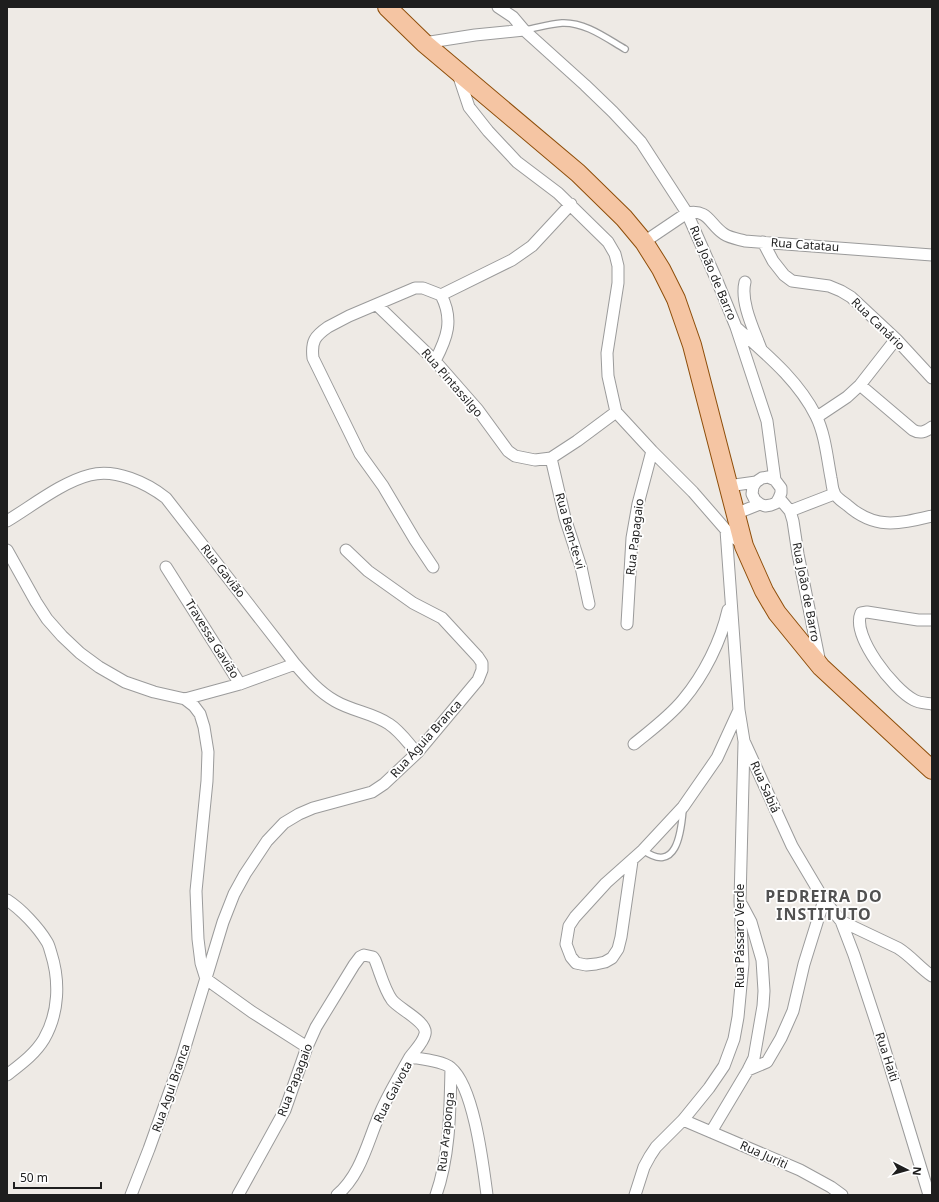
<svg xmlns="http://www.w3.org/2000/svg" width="939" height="1202" font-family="'Noto Sans',sans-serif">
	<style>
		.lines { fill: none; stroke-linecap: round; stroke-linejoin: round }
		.lane-casing { stroke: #9b9b9b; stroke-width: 8 }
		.street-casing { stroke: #9b9b9b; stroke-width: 13 }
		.primary-casing { stroke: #8e4e0a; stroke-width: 20 }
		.lane { stroke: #fff; stroke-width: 5.5 }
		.street { stroke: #fff; stroke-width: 11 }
		.primary { stroke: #f5c5a3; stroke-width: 18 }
		.labels { text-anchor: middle; stroke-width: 3.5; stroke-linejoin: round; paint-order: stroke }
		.street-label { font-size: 12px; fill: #1e1e1e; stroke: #fff }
		.district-label { font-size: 16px; font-weight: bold; letter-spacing: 1px; fill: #515151; stroke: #fff }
	</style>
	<rect width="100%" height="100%" fill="#eeeae5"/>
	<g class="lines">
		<g class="lane-casing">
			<path id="lane" d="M524 30C537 28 549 24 562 23 585 22 606 38 625 49
				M643 850C676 874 681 834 683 810"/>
		</g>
		<g class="street-casing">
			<path id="street" d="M498 7 513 17 524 30 585 85 613 112 641 142 687 213 718 283 736 327 767 421 775 480 781 488V493L779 498 776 503 771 505 765 506 760 504 755 500 752 494 753 487 756 482 762 478 768 477 775 480
				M424 43 475 35 524 30
				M458 74 469 107 488 131 517 162 558 193 608 242 615 254 618 266V283L607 353 608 376 616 412 652 451 693 492 726 530 742 544
				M644 242 687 213C709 209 709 224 724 234 730 238 738 239 745 241L932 255
				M763 242 773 261 784 275 792 281 829 286 841 291 851 297 896 339 932 378
				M745 282C740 302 754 330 761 349
				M441 295 512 260 532 246 571 204
				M377 305 435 361 478 410 508 451 515 456 535 460 551 458 577 441 616 412
				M737 328C766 354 798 380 816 416 825 434 827 457 831 478 832 482 832 488 834 492 835 497 843 502 847 505 875 530 898 524 932 516
				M860 385 913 430C920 434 925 432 932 427
				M817 417 847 397 860 385 896 339
				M551 458 565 518 581 567 589 604
				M728 486 756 482
				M779 498 790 511 793 521 798 554 820 663
				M790 511 834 494
				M735 514 760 504
				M7 521C32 506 62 482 90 475 115 468 147 483 166 498L295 664C307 678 319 692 335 701 352 711 373 713 389 724 400 731 408 743 417 753
				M726 530 739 710 744 741 792 846 824 900 841 921 898 948C911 956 920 968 932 976
				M7 550 36 602 47 619 62 636 80 653 99 667 125 682 154 692 185 699 194 706 200 714 204 727 208 752 207 781 196 891 198 939 201 963 206 979
				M166 567 240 684
				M433 567 415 540 383 486 360 454 313 358C311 341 315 336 328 327L349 316 415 288H423L441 295C454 320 447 338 435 361
				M932 620H918L867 612 861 613C851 636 894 690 914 700 919 703 926 703 932 704
				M627 624 632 538 638 504 652 451
				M185 699 240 684 295 664
				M634 744C651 730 669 717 683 700 704 675 721 641 728 610
				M632 861 621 937 618 949 612 958 605 962 596 964 586 965 576 963 571 957 566 944 569 926 575 917 606 883 643 850 683 807 717 758 739 710
				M7 900C21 909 38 927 47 942 49 945 50 950 51 953 60 981 59 1013 44 1039 35 1054 21 1064 7 1075
				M841 921 854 955 881 1037 929 1195
				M206 979 252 1012 307 1047
				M748 1070 767 1062 781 1038 793 1011 804 964 824 900
				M683 1120 800 1170 831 1187 842 1195
				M711 1132 748 1070 754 1058 763 1006 764 991 762 960 751 922 742 905
				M131 1195 149 1149 182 1057 223 922 234 894 245 874 267 841 284 823 299 814 313 808 372 792 384 784 417 753 478 680 482 670V663L478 657 442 618 413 603 368 571 346 550
				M238 1195 285 1110 307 1047 316 1027 354 965 360 957 364 955 373 957 375 960C380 972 384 989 392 1000 399 1009 428 1022 425 1034 423 1043 415 1050 410 1057
				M337 1195C362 1174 368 1139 381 1111 389 1093 400 1075 410 1057 421 1059 443 1061 451 1068 474 1087 483 1165 487 1195
				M436 1195C450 1155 450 1110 451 1068
				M635 1195 644 1167 650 1156 656 1147 683 1120 709 1088 724 1066 734 1039 738 1017 743 964 740 901 744 743"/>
		</g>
		<g class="primary-casing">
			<path id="primary" d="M387 7 424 43 578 173 624 218 644 242 661 269 676 299 692 345 744 546 764 591 777 613 821 667 932 770"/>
		</g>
		<use href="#lane" class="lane"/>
		<use href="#street" class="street"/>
		<use href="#primary" class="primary"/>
	</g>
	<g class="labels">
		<g class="street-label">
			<text transform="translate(805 245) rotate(4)" y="4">Rua Catatau</text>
			<text transform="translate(713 273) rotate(67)" y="4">Rua João de Barro</text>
			<text transform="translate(878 324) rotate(44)" y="4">Rua Canário</text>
			<text transform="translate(452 383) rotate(49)" y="4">Rua Pintassilgo</text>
			<text transform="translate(570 531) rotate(74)" y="4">Rua Bem-te-vi</text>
			<text transform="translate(635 537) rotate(-83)" y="4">Rua Papagaio</text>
			<text transform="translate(223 571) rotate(52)" y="4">Rua Gavião</text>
			<text transform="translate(806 592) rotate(79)" y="4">Rua João de Barro</text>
			<text transform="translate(212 639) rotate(58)" y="4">Travessa Gavião</text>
			<text transform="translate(426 739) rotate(-48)" y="4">Rua Águia Branca</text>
			<text transform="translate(765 787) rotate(66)" y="4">Rua Sabiá</text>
			<text transform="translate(740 936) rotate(-90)" y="4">Rua Pássaro Verde</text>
			<text transform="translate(887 1057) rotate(72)" y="4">Rua Haiti</text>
			<text transform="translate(295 1080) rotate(-69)" y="4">Rua Papagaio</text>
			<text transform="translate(171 1088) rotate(-71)" y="4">Rua Agui Branca</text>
			<text transform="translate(393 1092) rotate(-62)" y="4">Rua Gaivota</text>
			<text transform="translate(446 1132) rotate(-84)" y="4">Rua Araponga</text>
			<text transform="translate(764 1155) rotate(24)" y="4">Rua Juriti</text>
		</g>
		<g class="district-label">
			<text x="824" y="902">PEDREIRA DO<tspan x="824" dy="18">INSTITUTO</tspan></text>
		</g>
	</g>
	<rect width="939" height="1202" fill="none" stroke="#1e1e1e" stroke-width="16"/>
	<g transform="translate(907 1170) rotate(96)" stroke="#ffffff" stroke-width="3" paint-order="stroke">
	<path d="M0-3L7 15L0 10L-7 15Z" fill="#1e1e1e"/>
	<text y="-6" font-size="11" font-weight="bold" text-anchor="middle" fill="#1e1e1e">N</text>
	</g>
	<path d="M14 1182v6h87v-6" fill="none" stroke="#1e1e1e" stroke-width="2"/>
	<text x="20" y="1182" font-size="12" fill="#1e1e1e" stroke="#ffffff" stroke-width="3" paint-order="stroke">50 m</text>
</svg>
